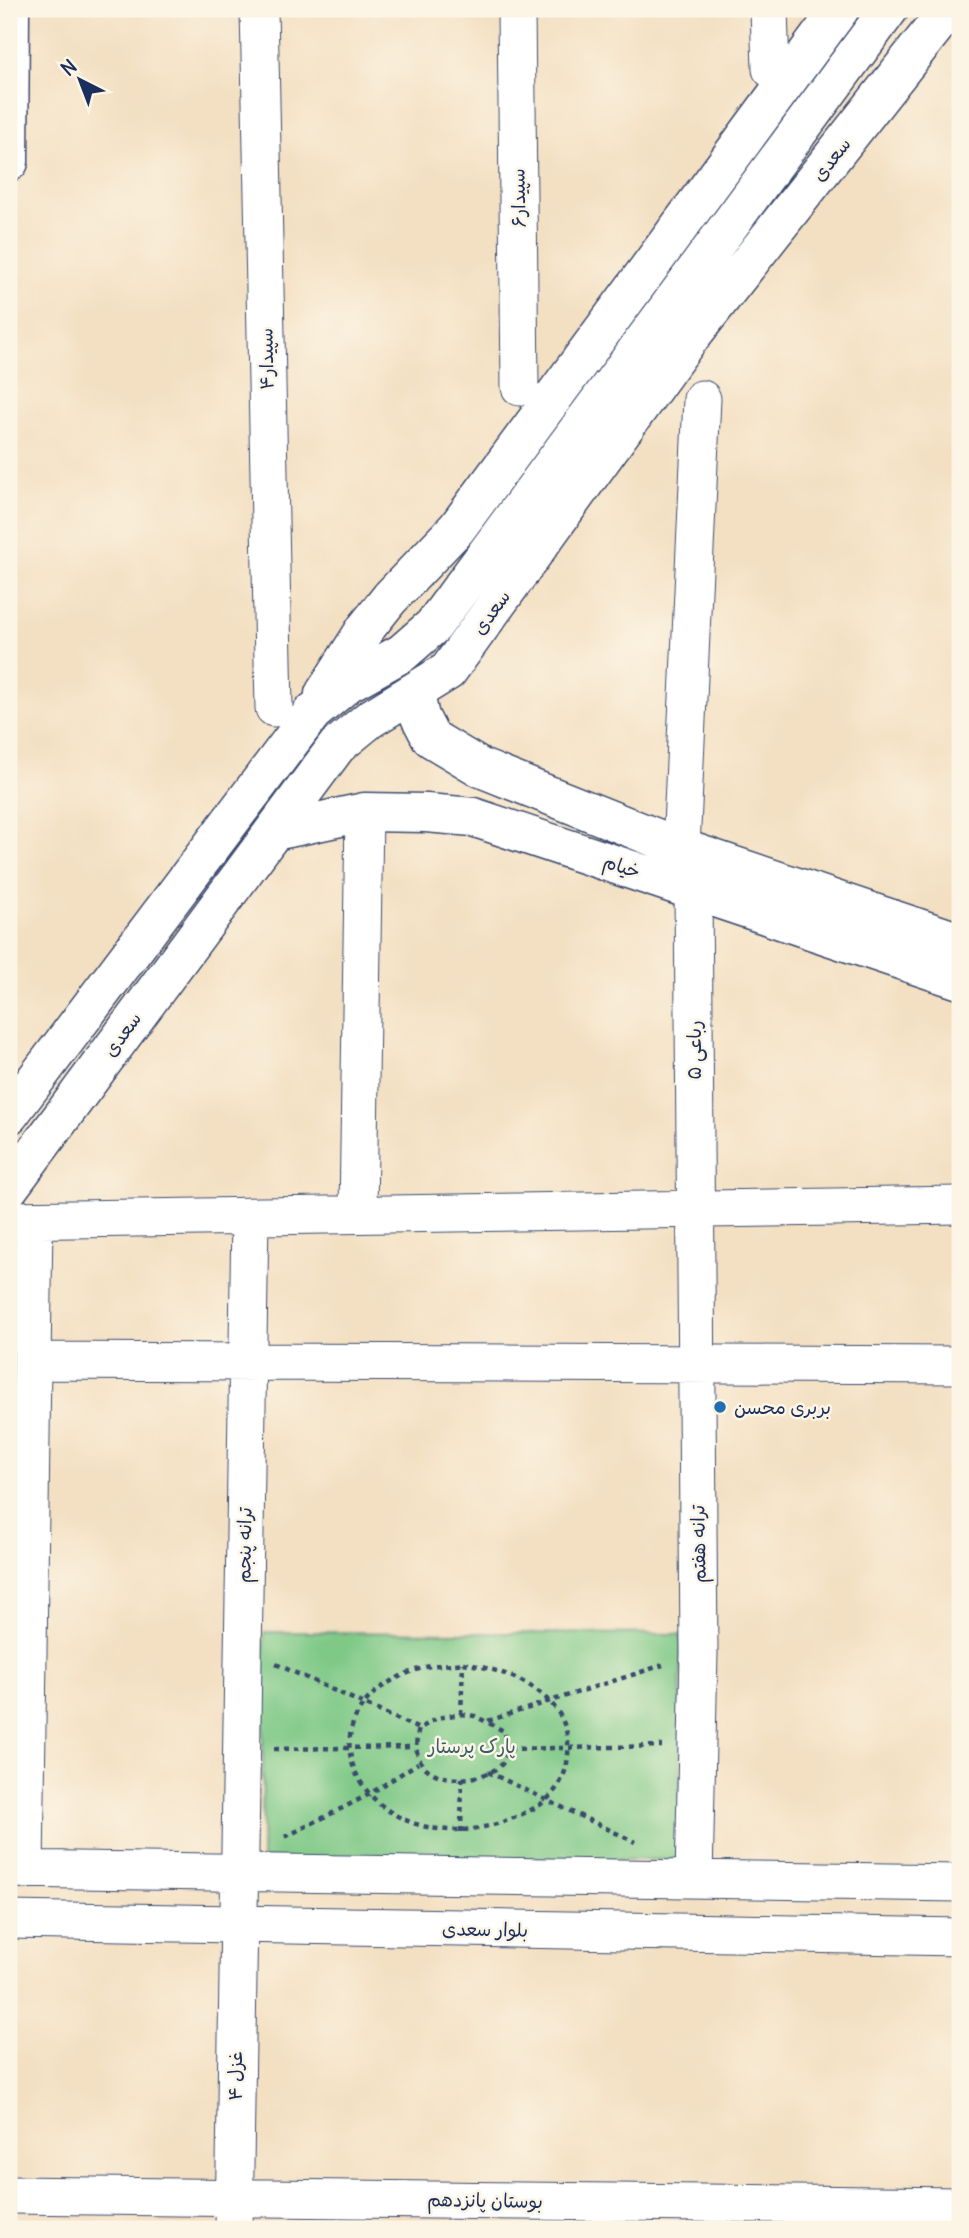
<svg xmlns="http://www.w3.org/2000/svg" width="969" height="2238" font-family="Delius,'Playpen Sans Arabic',sans-serif">
	<style>
		.green { fill: #7fc987; stroke: #4d7c72; stroke-width: 2 }
		.lines { fill: none; stroke-linecap: round; stroke-linejoin: round }
		.street-casing { stroke: #3b496d; stroke-width: 39 }
		.secondary-casing { stroke: #3b496d; stroke-width: 41 }
		.path { stroke: #3b496d; stroke-width: 4.5; stroke-dasharray: 5 5; stroke-linecap: butt }
		.street { stroke: #fff; stroke-width: 37 }
		.secondary { stroke: #fff; stroke-width: 38 }
		.poi-dot { fill: #1f6fb2; stroke: #fcf5e5; stroke-width: 2.5 }
		.labels { text-anchor: middle; stroke-width: 5; stroke-linejoin: round; paint-order: stroke }
		.street-label { font-size: 19px; fill: #1b2f5e; stroke: #fcf5e5 }
		.poi-label { font-size: 19px; fill: #1b2f5e; stroke: #fcf5e5; text-anchor: start }
		.park-label { font-size: 19px; fill: #395d6a; stroke: #fcf5e5 }
	</style>
	<rect width="100%" height="100%" fill="#fcf5e5"/>
	<filter id="ink" filterUnits="userSpaceOnUse"><feTurbulence type="fractalNoise" baseFrequency=".0143" numOctaves="2"/><feDisplacementMap in="SourceGraphic" scale="14" xChannelSelector="R" yChannelSelector="G"/><feConvolveMatrix kernelMatrix="1 2 1 2 8 2 1 2 1" color-interpolation-filters="sRGB"/></filter>
	<filter id="wash" filterUnits="userSpaceOnUse"><feTurbulence type="fractalNoise" baseFrequency=".00686" numOctaves="4" result="noise"/><feDisplacementMap in="SourceGraphic" scale="28" xChannelSelector="R" yChannelSelector="G"/><feGaussianBlur stdDeviation="1.57" result="paint"/><feColorMatrix in="noise" values="0 0 0 0 0 0 0 0 0 0 0 0 0 0 0 0 0 1.4 0 .05"/><feComposite in="paint" operator="in"/></filter>
	<g filter="url(#wash)">
		<rect width="100%" height="100%" fill="#f3dfc1"/>
		<path class="green" d="M264 1632 681 1634 680 1860 262 1859Z"/>
	</g>
	<g filter="url(#ink)">
		<g class="lines">
			<g class="street-casing">
				<path id="street" d="M259 9 274 708
					M516 9 520 387
					M769 9 771 69
					M681 848 702 399
					M693 890 699 1653 694 1879
					M358 1214 364 812
					M9 1220 960 1205
					M32 1361 960 1365
					M9 1869 960 1883
					M25 1870 34 1220
					M9 1920 960 1937
					M9 2195 960 2206
					M234 2229 250 1217"/>
			</g>
			<g class="secondary-casing">
				<path id="secondary" d="M9 162 10 9
					M324 694 366 628 390 598 457 528 840 9
					M415 694 420 717 431 738 481 768 681 848 960 942
					M275 831 364 812 426 813 473 817 960 980
					M9 1115 312 713 348 683 402 653 433 626 889 9
					M9 1188 337 746 370 719 448 671 685 344 949 9"/>
			</g>
			<path class="path" d="M463 1663C516 1672 578 1698 567 1763 564 1780 553 1797 538 1806 383 1895 266 1712 426 1667 437 1664 451 1665 463 1663Z
				M276 1664 419 1729
				M461 1714 475 1716 504 1731 509 1749C507 1754 505 1761 502 1764 479 1788 401 1787 419 1729L437 1718Z
				M461 1714 463 1663
				M488 1721 663 1665
				M274 1749 413 1747
				M509 1749 662 1746
				M488 1772 635 1842
				M461 1832 462 1778
				M285 1837 368 1795 418 1763"/>
			<use href="#street" class="street"/>
			<use href="#secondary" class="secondary"/>
		</g>
	</g>
	<circle class="poi-dot" cx="720" cy="1407" r="7"/>
	<g class="labels">
		<g class="street-label">
			<text transform="translate(831 159) rotate(-52)" y="7">سعدی</text>
			<text transform="translate(518 198) rotate(-91)" y="7">سپیدار۶</text>
			<text transform="translate(266 359) rotate(-91)" y="7">سپیدار۴</text>
			<text transform="translate(491 612) rotate(-54)" y="7">سعدی</text>
			<text transform="translate(622 866) rotate(18)" y="7">خیام</text>
			<text transform="translate(122 1034) rotate(-54)" y="7">سعدی</text>
			<text transform="translate(694 1050) rotate(-90)" y="7">رباعی ۵</text>
			<text transform="translate(698 1544) rotate(-91)" y="7">ترانه هفتم</text>
			<text transform="translate(244 1545) rotate(-89)" y="7">ترانه پنجم</text>
			<text transform="translate(485 1929) rotate(1)" y="7">بلوار سعدی</text>
			<text transform="translate(235 2076) rotate(-90)" y="7">غزل ۴</text>
			<text transform="translate(485 2200) rotate(1)" y="7">بوستان پانزدهم</text>
		</g>
		<g class="poi-label">
			<text x="734" y="1414">بربری محسن</text>
		</g>
		<g class="park-label">
			<text x="472" y="1753">پارک پرستار</text>
		</g>
	</g>
	<rect width="969" height="2238" fill="none" stroke="#fcf5e5" stroke-width="35"/>
	<g transform="translate(80 80) rotate(318)" stroke="#fcf5e5" stroke-width="5" paint-order="stroke">
	<path d="M0-5L12 26L0 18L-12 26Z" fill="#1b2f5e"/>
	<text y="-10" font-size="19" font-weight="bold" text-anchor="middle" fill="#1b2f5e">N</text>
	</g>
</svg>
